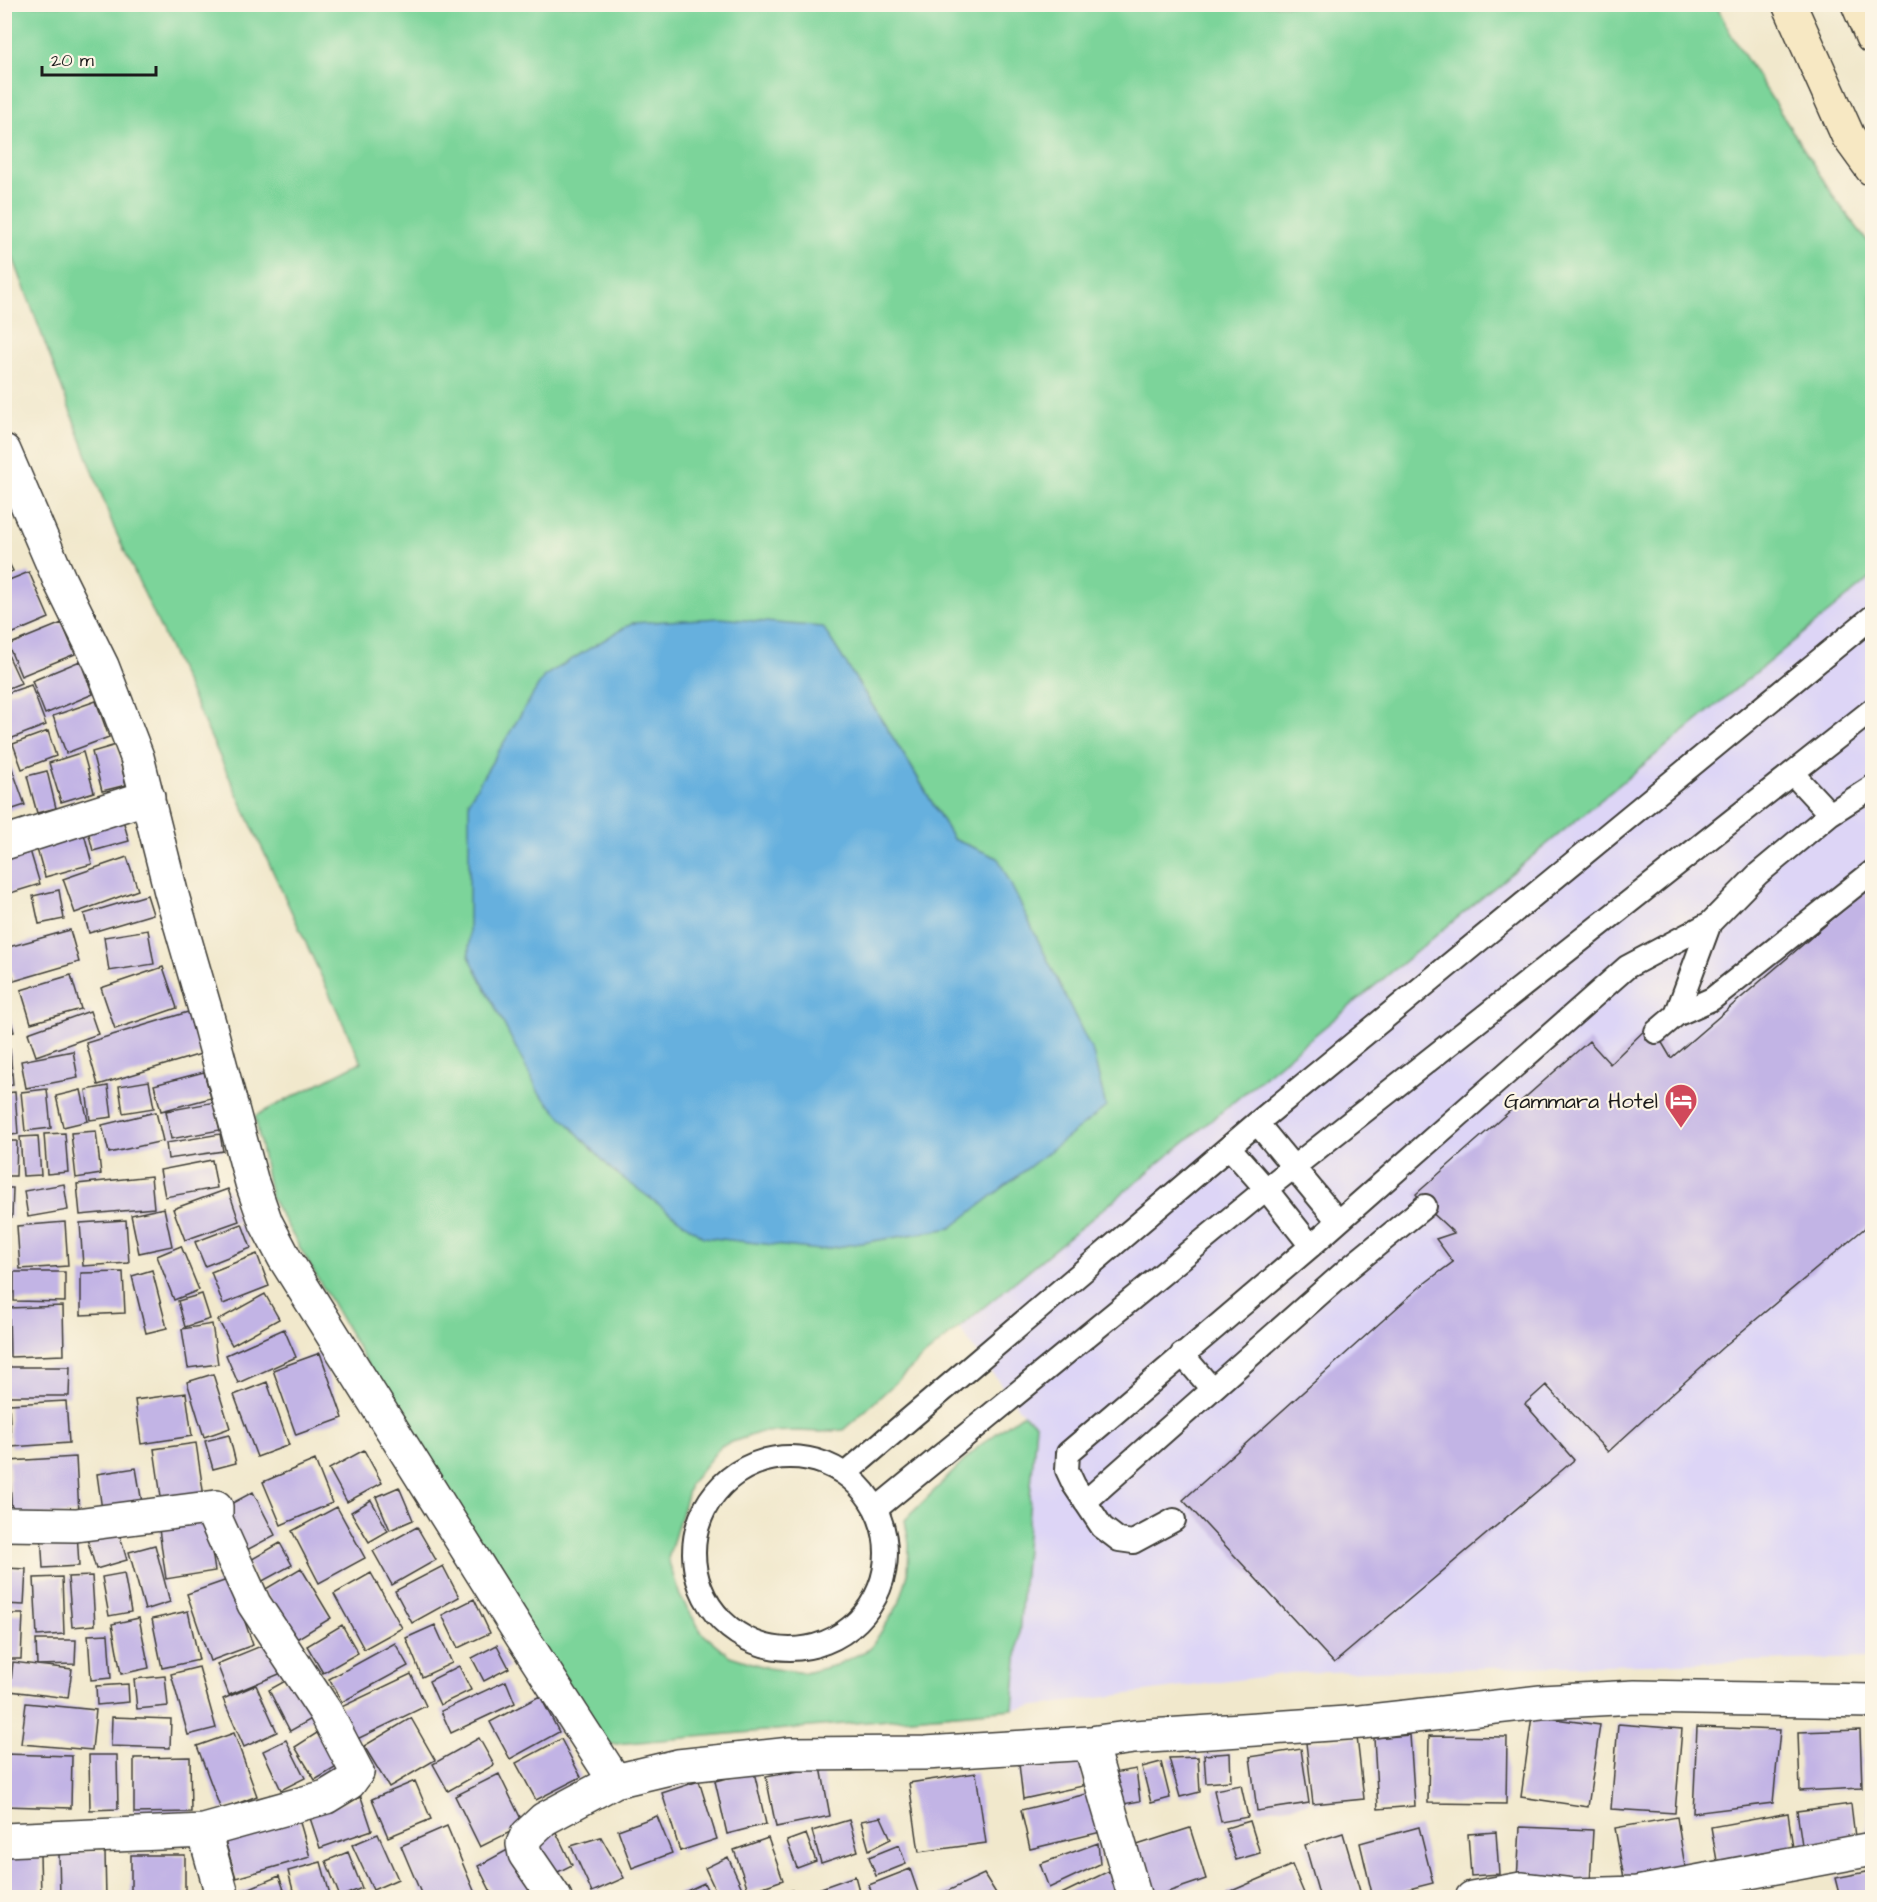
<svg xmlns="http://www.w3.org/2000/svg" width="1877" height="1902" font-family="'Architects Daughter',sans-serif">
	<style>
		.built { fill: #ddd5f6 }
		.green { fill: #7cd49a; stroke: #4c785b; stroke-width: 1.5; fill-rule: evenodd }
		.water { fill: #66b0de; stroke: #41667d; stroke-width: 1.5 }
		.building { fill: #c2b4e5 }
		.lines { fill: none; stroke-linecap: round; stroke-linejoin: round }
		.service-casing { stroke: #3c3b36; stroke-width: 26 }
		.minor-casing { stroke: #3c3b36; stroke-width: 36 }
		.secondary-casing { stroke: #3c3b36; stroke-width: 36 }
		.service { stroke: #fff; stroke-width: 22 }
		.minor { stroke: #fff; stroke-width: 33 }
		.secondary { stroke: #f7e8c3; stroke-width: 33 }
		.labels { text-anchor: middle; stroke-width: 4.5; stroke-linejoin: round; paint-order: stroke }
		.poi-label { font-size: 22px; fill: #1c1c1c; stroke: #fcf5e5; text-anchor: end }
	</style>
	<rect width="100%" height="100%" fill="#fcf5e5"/>
	<filter id="ink" filterUnits="userSpaceOnUse"><feTurbulence type="fractalNoise" baseFrequency=".0167" numOctaves="2"/><feDisplacementMap in="SourceGraphic" scale="12" xChannelSelector="R" yChannelSelector="G"/><feConvolveMatrix kernelMatrix="1 2 1 2 8 2 1 2 1" color-interpolation-filters="sRGB"/></filter>
	<filter id="wash" filterUnits="userSpaceOnUse"><feTurbulence type="fractalNoise" baseFrequency=".008" numOctaves="4" result="noise"/><feDisplacementMap in="SourceGraphic" scale="24" xChannelSelector="R" yChannelSelector="G"/><feGaussianBlur stdDeviation="1.35" result="paint"/><feColorMatrix in="noise" values="0 0 0 0 0 0 0 0 0 0 0 0 0 0 0 0 0 1.4 0 .05"/><feComposite in="paint" operator="in"/></filter>
	<g filter="url(#wash)">
		<rect width="100%" height="100%" fill="#f1e8cc"/>
		<path class="built" d="M1872 577V1658L1290 1673 1013 1709 1036 1424 1023 1414 959 1328Z"/>
		<path class="green" d="M5 5H1716L1732 36 1836 200 1872 247V577L922 1358 866 1410 843 1430 821 1432 798 1431 761 1432 721 1446 690 1484 668 1559 680 1596 702 1633 730 1656 768 1668 805 1673 836 1665 870 1649 899 1604 908 1574 909 1544 905 1520 979 1446 1023 1414 1036 1424 1013 1709 605 1745 506 1603 271 1198 255 1116 361 1062 114 528 5 236ZM823 628 912 768 953 839 998 858 469 800Z"/>
		<path class="water" d="M720 618 823 627 912 768 953 839 998 858 1093 1053 1106 1107 951 1228 819 1250 703 1237 612 1170 539 1093 469 956V800L544 676 632 623Z"/>
		<g id="blocks">
			<path class="building" d="M4 553 13 571 4 575Z
				M29 572 49 618 4 637V582Z
				M62 623 75 654 21 676 8 645Z
				M4 646 21 683 4 690Z
				M80 661 93 694 45 714 32 681Z
				M31 685 46 725 10 739 4 723V694Z
				M96 701 109 737 66 753 53 716Z
				M48 731 56 756 22 769 13 744Z
				M116 745 126 785 102 791 92 752Z
				M83 752 94 792 61 802 49 763Z
				M8 757 25 805 4 812V759Z
				M47 771 56 808 37 813 27 776Z
				M121 813 129 841 93 851 86 823Z
				M81 822 92 864 45 877 33 835Z
				M29 847 40 884 4 895V855Z
				M127 857 138 890 75 913 63 879Z
				M1872 885V1222L1722 1348 1608 1452 1546 1385 1525 1404 1574 1460 1334 1663 1183 1500 1421 1286 1453 1262 1436 1239 1454 1233 1425 1206 1416 1194 1589 1041 1610 1064 1651 1024 1671 1058Z
				M59 890 64 919 39 924 33 896Z
				M147 895 153 914 89 933 84 914Z
				M70 930 79 962 14 981 5 948Z
				M148 930 154 964 109 971 104 937Z
				M163 967 177 1008 115 1029 101 988Z
				M71 975 81 1009 31 1023 21 990Z
				M4 995 14 1032 4 1035Z
				M90 1011 98 1034 36 1056 28 1033Z
				M188 1012 201 1054 98 1085 86 1043Z
				M4 1049H10L13 1085 4 1086Z
				M73 1051 78 1078 26 1088 21 1061Z
				M204 1072 211 1098 161 1111 154 1085Z
				M149 1081 154 1108 123 1113 119 1086Z
				M108 1086 112 1117 90 1120 86 1090Z
				M47 1089 51 1128 25 1131 21 1092Z
				M81 1090 88 1121 63 1127 56 1096Z
				M15 1092 18 1134 5 1136V1093Z
				M215 1102 220 1130 171 1139 166 1111Z
				M156 1112 163 1141 109 1153 102 1125Z
				M96 1131 101 1174 76 1178 71 1133Z
				M65 1133 68 1172 47 1174 44 1134Z
				M220 1134 223 1151 168 1159 166 1143Z
				M38 1136 41 1175 23 1176 20 1137Z
				M4 1141H17L16 1176H4Z
				M212 1160 217 1188 165 1197 160 1170Z
				M151 1176 154 1208 80 1215 77 1184Z
				M64 1184 68 1210 28 1217 24 1191Z
				M4 1188H13L12 1217H4Z
				M228 1189 239 1221 185 1240 173 1209Z
				M164 1208 172 1246 139 1253 131 1215Z
				M126 1220 129 1263 83 1266 80 1223Z
				M65 1222 68 1266 20 1269 17 1226Z
				M242 1224 251 1248 205 1266 195 1242Z
				M181 1246 199 1290 174 1300 157 1256Z
				M257 1254 269 1286 223 1304 211 1272Z
				M152 1270 167 1328 146 1333 132 1276Z
				M14 1272H65V1302L14 1301Z
				M123 1272 125 1313 81 1315V1273Z
				M202 1294 210 1319 185 1327 178 1301Z
				M265 1294 279 1319 232 1345 218 1320Z
				M63 1306 64 1355 10 1357 9 1308Z
				M212 1324 218 1364 188 1368 182 1329Z
				M284 1329 296 1357 238 1383 226 1355Z
				M320 1353 343 1418 296 1435 273 1370Z
				M5 1367H70L69 1396H5Z
				M213 1374 230 1428 204 1437 187 1382Z
				M267 1382 289 1445 257 1457 234 1395Z
				M186 1393 192 1436 141 1444 135 1400Z
				M66 1401 69 1443 11 1447 9 1404Z
				M229 1435 236 1463 213 1469 205 1441Z
				M196 1443 205 1504 163 1511 154 1449Z
				M364 1450 382 1483 347 1502 329 1469Z
				M76 1457 79 1513 12 1517 9 1461Z
				M315 1460 332 1503 281 1525 263 1482Z
				M136 1468 142 1503 102 1510 97 1474Z
				M399 1487 413 1520 390 1530 376 1497Z
				M253 1492 275 1535 245 1551 223 1508Z
				M371 1500 388 1531 369 1542 351 1512Z
				M337 1507 365 1558 319 1583 292 1531Z
				M207 1521 215 1571 166 1579 159 1529Z
				M116 1523 127 1560 96 1569 85 1532Z
				M417 1527 436 1560 392 1585 373 1551Z
				M77 1531 79 1566 43 1568 41 1534Z
				M280 1543 292 1565 259 1583 247 1562Z
				M155 1545 170 1602 145 1610 129 1552Z
				M443 1566 459 1597 412 1623 395 1591Z
				M4 1568 26 1569 24 1605 4 1604Z
				M301 1568 331 1618 295 1640 264 1590Z
				M124 1573 131 1612 109 1616 102 1577Z
				M371 1573 402 1628 364 1649 334 1594Z
				M92 1576 95 1625 72 1627 68 1577Z
				M62 1577 64 1634 37 1636 34 1578Z
				M230 1579 253 1645 210 1661 187 1594Z
				M474 1599 490 1633 458 1648 442 1615Z
				M188 1611 199 1660 162 1668 152 1619Z
				M4 1614H23L21 1659H4Z
				M139 1618 149 1668 121 1674 112 1624Z
				M342 1625 358 1653 323 1673 307 1646Z
				M435 1625 452 1663 422 1677 406 1638Z
				M108 1634 111 1678 91 1680 88 1635Z
				M36 1640H76L75 1664 37 1665 72 1669 68 1698 10 1691 13 1662 37 1665Z
				M271 1642 284 1672 229 1695 217 1664Z
				M395 1643 408 1666 342 1702 329 1679Z
				M497 1645 509 1668 484 1681 472 1658Z
				M459 1666 471 1690 440 1705 429 1681Z
				M199 1667 216 1728 188 1735 171 1674Z
				M411 1674 426 1706 351 1742 335 1710Z
				M296 1675 317 1716 290 1731 269 1690Z
				M165 1676 168 1706 137 1709 134 1679Z
				M506 1681 515 1703 451 1733 441 1711Z
				M128 1684 129 1702 97 1705 96 1686Z
				M256 1685 277 1732 244 1747 223 1699Z
				M540 1696 559 1732 510 1759 490 1722Z
				M26 1703 96 1710 92 1750 21 1744Z
				M1532 1716 1600 1725 1588 1807 1521 1797Z
				M112 1717 171 1719 170 1748 111 1746Z
				M411 1718 435 1760 389 1787 364 1746Z
				M1618 1724 1682 1729 1675 1813 1611 1809Z
				M1697 1727 1780 1730 1773 1803 1693 1813Z
				M1860 1730 1862 1788 1800 1791 1798 1732Z
				M320 1731 340 1765 315 1780 295 1747Z
				M234 1733 257 1796 221 1810 197 1746Z
				M1410 1735 1415 1806 1378 1809 1374 1738Z
				M1429 1736 1507 1737 1506 1804 1428 1803Z
				M1357 1737 1364 1799 1313 1804 1306 1743Z
				M479 1738 494 1765 448 1791 433 1764Z
				M561 1739 581 1777 536 1800 516 1763Z
				M286 1740 305 1778 281 1790 263 1751Z
				M1301 1749 1309 1803 1257 1811 1250 1757Z
				M1230 1753 1231 1781 1206 1783 1204 1755Z
				M4 1754 72 1756 71 1808 4 1806Z
				M89 1755H117L118 1809 90 1810Z
				M1081 1755 1083 1786 1023 1799 1019 1764Z
				M190 1757 191 1812 134 1813V1758Z
				M1198 1757 1200 1792 1180 1797 1169 1758Z
				M1161 1762 1170 1798 1151 1803 1142 1767Z
				M821 1767 830 1816 776 1827 766 1777Z
				M1136 1769 1140 1801 1113 1806 1107 1774Z
				M754 1772 766 1824 727 1834 715 1781Z
				M976 1773 986 1843 919 1852 909 1783Z
				M499 1774 524 1825 480 1847 455 1796Z
				M415 1781 431 1819 388 1837 372 1799Z
				M699 1781 717 1839 680 1851 662 1793Z
				M1241 1785 1248 1817 1221 1822 1214 1790Z
				M1091 1793 1101 1832 1030 1849 1021 1810Z
				M1869 1794H1872V1834L1866 1833Z
				M361 1797 372 1830 320 1848 309 1815Z
				M1851 1804 1855 1837 1802 1845 1797 1811Z
				M1788 1813 1793 1848 1717 1861 1711 1827Z
				M657 1816 672 1853 632 1868 618 1830Z
				M881 1817 891 1839 869 1850 861 1821Z
				M1677 1817 1686 1873 1625 1884 1615 1828Z
				M299 1819 310 1857 236 1878 225 1841Z
				M849 1820 858 1851 821 1863 812 1831Z
				M1250 1821 1260 1853 1236 1860 1226 1828Z
				M447 1826 477 1898H423L401 1846Z
				M1419 1827 1433 1883 1373 1898 1360 1843Z
				M1520 1827 1593 1830 1590 1884 1517 1881Z
				M1190 1828 1206 1879 1150 1898 1131 1847Z
				M556 1832 572 1865 552 1875 535 1842Z
				M1496 1832 1499 1874 1471 1876 1468 1834Z
				M1343 1833 1362 1898H1320L1305 1845Z
				M378 1834 398 1879 373 1890 352 1845Z
				M806 1834 816 1861 797 1868 787 1841Z
				M601 1837 624 1878 592 1892 571 1846Z
				M768 1838 783 1880 749 1892 734 1850Z
				M1098 1843 1100 1864 1049 1888 1040 1864Z
				M899 1845 906 1864 876 1876 869 1857Z
				M513 1847 540 1898H494L478 1866Z
				M105 1852 106 1898H60L59 1853Z
				M348 1852 362 1888 340 1897 326 1861Z
				M40 1853 41 1898H4V1854Z
				M131 1855H185V1898H131Z
				M728 1857 744 1893 734 1898H719L705 1868Z
				M321 1862 331 1898H295L288 1871Z
				M1292 1865 1306 1898H1229L1227 1893Z
				M910 1869 920 1898H873L869 1885Z
				M1109 1871 1122 1898H1053Z
				M1872 1871V1898H1840L1835 1878Z
				M984 1874 999 1898H943L941 1894Z
				M279 1876 287 1898H240L238 1893Z
				M855 1876 861 1898H805L804 1894Z
				M704 1883 711 1898H679L678 1895Z
				M792 1890 795 1898H772V1897Z"/>
		</g>
	</g>
	<g filter="url(#ink)">
		<use href="#blocks" fill-opacity="0" stroke="#3c3b36" stroke-width="1.5"/>
		<g class="lines">
			<g class="service-casing">
				<path id="service" d="M1792 773 1830 814
					M1676 1015 1710 923
					M1656 1032 1676 1015 1712 999 1872 872
					M1257 1123 1338 1221
					M1229 1147 1266 1189 1311 1246
					M1182 1354 1212 1389
					M694 1553a96 96 0 1 1 192 0a96 96 0 1 1-192 0Z
					M845 1474 1257 1123 1872 617
					M1085 1502 1349 1268 1425 1206
					M876 1509 1266 1189 1872 710
					M1174 1520 1133 1542 1119 1540 1102 1527 1074 1485 1067 1470 1068 1453 1311 1246 1627 967 1710 923 1758 874 1830 814 1872 787"/>
			</g>
			<g class="minor-casing">
				<path id="minor" d="M4 451 60 581 102 666 137 757 171 892 209 1023 252 1183 266 1223 285 1259 523 1638 615 1781
					M4 843 148 797
					M4 1524 76 1525 216 1507V1520L254 1604 325 1711 357 1772 349 1783 326 1797 204 1831 4 1840
					M1090 1743 1135 1898
					M204 1831 223 1898
					M555 1898 525 1854 523 1844 527 1835 544 1819 615 1781 678 1766 791 1754 925 1753 1090 1743 1134 1737 1361 1722 1541 1702 1635 1697 1872 1701
					M1472 1898 1521 1889 1573 1895 1637 1893 1872 1849"/>
			</g>
			<g class="secondary-casing">
				<path id="secondary" d="M1789 4 1848 136 1872 169
					M1858 4 1872 37"/>
			</g>
			<use href="#service" class="service"/>
			<use href="#minor" class="minor"/>
			<use href="#secondary" class="secondary"/>
		</g>
	</g>
	<defs>
		<g id="hotel-pin" transform="scale(1.725)"><path d="M0 17L-7.5 6A9.5 9.5 0 1 1 7.5 6Z" fill="#d1495b" stroke="#fcf5e5"/><path d="M-6-4.5h1.5V1H6V5H4.5V3h-9V5H-6ZM-4 0a1.8 1.8 0 1 1 3.6 0ZM.5 0V-2.5h3Q6-2.5 6 0Z" fill="#fff"/></g>
	</defs>
	<g fill-rule="evenodd">
		<use href="#hotel-pin" x="1681" y="1100"/>
	</g>
	<g class="labels">
		<g class="poi-label">
			<text x="1658" y="1108">Gammara Hotel</text>
		</g>
	</g>
	<rect width="1877" height="1902" fill="none" stroke="#fcf5e5" stroke-width="24"/>
	<path d="M42 66v9h114v-9" fill="none" stroke="#1c1c1c" stroke-width="3"/>
	<text x="51" y="66" font-size="18" fill="#1c1c1c" stroke="#fcf5e5" stroke-width="4.5" paint-order="stroke">20 m</text>
</svg>
